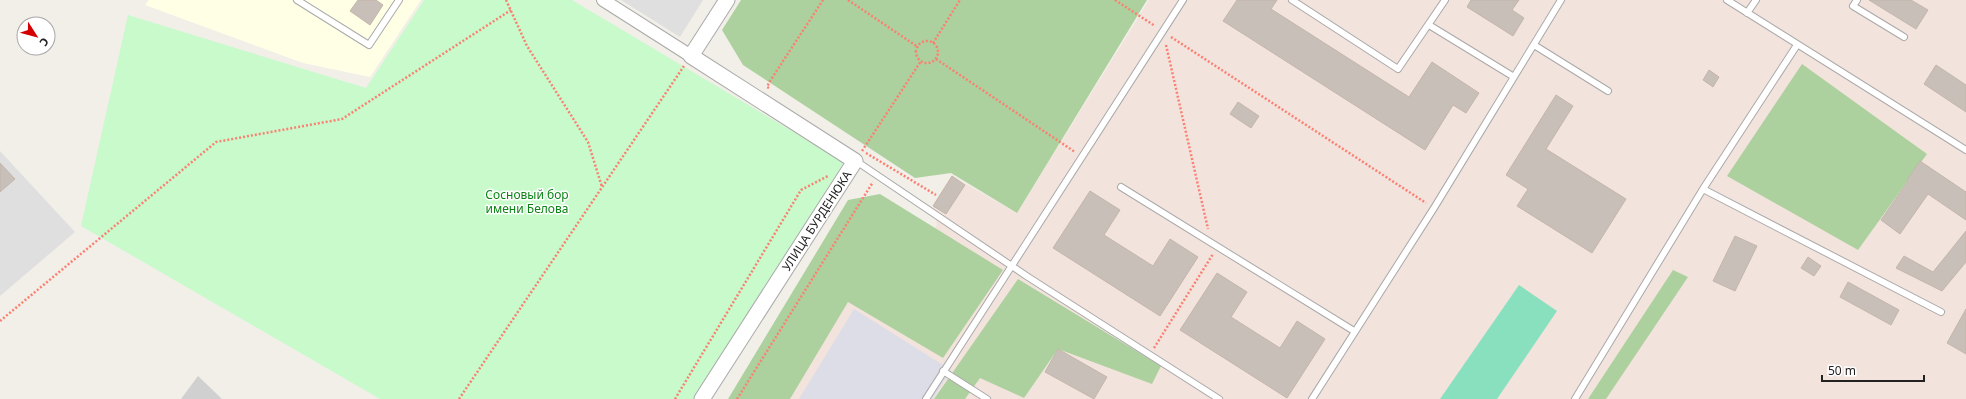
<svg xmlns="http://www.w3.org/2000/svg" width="1966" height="399" font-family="'Noto Sans',sans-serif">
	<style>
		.residential { fill: #e0dfdf }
		.education { fill: #ffffe5 }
		.religious { fill: #d0d0d0 }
		.military { fill: #f3e3dd }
		.forest { fill: #add19e }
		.park { fill: #c8facc }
		.pitch { fill: #88e0be }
		.plaza { fill: #dddde8 }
		.building { fill: #c7bfb8; stroke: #c4b6ab }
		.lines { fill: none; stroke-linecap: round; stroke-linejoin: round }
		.service-casing { stroke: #a9a9a9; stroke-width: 8 }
		.minor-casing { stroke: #a9a9a9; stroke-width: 14 }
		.tertiary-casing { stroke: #a9a9a9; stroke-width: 17 }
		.path { stroke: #fa8072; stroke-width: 2.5; stroke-dasharray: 2 2; stroke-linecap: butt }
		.service { stroke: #fff; stroke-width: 6 }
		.minor { stroke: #fff; stroke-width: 12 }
		.tertiary { stroke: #fff; stroke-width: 15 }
		.labels { text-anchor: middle; stroke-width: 3; stroke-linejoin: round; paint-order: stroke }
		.park-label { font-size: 12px; fill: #0c8416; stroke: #fff }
		.street-label { font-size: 12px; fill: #222; stroke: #fff }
	</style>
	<rect width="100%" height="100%" fill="#f2efe9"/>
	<path class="residential" d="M621 0H703L680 37Z
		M0 151 75 232 0 296Z"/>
	<path class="education" d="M149 0H421L370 77 303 63 145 5Z"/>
	<path class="religious" d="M198 376 222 399H181Z"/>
	<path class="military" d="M1149 0H1966V399H757L856 234 912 260 937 225 933 206 952 176 1017 213Z"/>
	<path class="forest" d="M741 0H1147L1017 213 951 173 915 178 743 65 722 30Z
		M1802 64 1927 154 1858 250 1727 176Z
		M880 194 1003 270 943 358 848 302 790 399H728L848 200Z
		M1673 270 1688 277 1606 399H1588Z
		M1018 279 1161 366 1152 384 1058 349 1024 398 980 378 965 399H934Z"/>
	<path class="park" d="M424 0H572L844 162 694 399H380L81 226 128 15 366 88Z"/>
	<path class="pitch" d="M1519 285 1557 311 1497 399H1440Z"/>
	<path class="plaza" d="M854 309 951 370 933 399H799Z"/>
	<path class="building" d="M358 0H376L383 5 370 25 350 11Z
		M1237 0H1277L1271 9 1409 97 1432 62 1479 93 1466 113 1453 105 1425 150 1223 21Z
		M1471 0H1519L1512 10 1524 18 1513 36 1467 7Z
		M1869 0H1911L1928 10 1916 29Z
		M1936 65 1966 85V112L1924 84Z
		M1709 70 1719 77 1713 87 1703 80Z
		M1556 95 1573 106 1546 149 1626 199 1592 253 1517 206 1528 189 1506 175Z
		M1238 102 1259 116 1251 128 1230 114Z
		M1920 161 1966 192V220L1928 194 1900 234 1881 220 1908 181 1907 180Z
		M0 163 15 179 0 192Z
		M952 176 965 185 946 214 933 206Z
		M1090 191 1120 210 1104 235 1153 266 1170 239 1198 257 1160 316 1053 248Z
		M1966 231V262L1942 291 1896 268 1904 256 1933 272Z
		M1735 236 1757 246 1735 291 1713 281Z
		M1808 257 1821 266 1814 276 1801 268Z
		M1217 273 1247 292 1231 317 1280 348 1297 321 1325 339 1287 398 1180 330Z
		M1848 282 1899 310 1891 325 1840 297Z
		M1966 309V354L1947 343Z
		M1058 349 1107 377 1094 399 1045 372Z"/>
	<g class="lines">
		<g class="service-casing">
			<path id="service" d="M297 0 369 45 399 0
				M1292 0 1398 69 1445 0
				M1727 0 1966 150
				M1857 0 1853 6 1904 37
				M1747 13 1756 0
				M1429 25 1514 77
				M1534 45 1608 91
				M856 161 1028 277 1219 399
				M1121 187 1354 331
				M1703 189 1941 312
				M943 371 987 399
				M926 399 1183 0
				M1312 399 1434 208 1561 0
				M1575 399 1703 189 1797 45"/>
		</g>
		<g class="minor-casing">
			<path id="minor" d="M603 0 691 56"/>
		</g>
		<g class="tertiary-casing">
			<path id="tertiary" d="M702 399 855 161 691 56 727 0"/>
		</g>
		<path class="path" d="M506 0 527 46 588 142 602 187
			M848 0 918 47
			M1115 0 1155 26
			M1171 37 1426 203
			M916 52a11 11 0 1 1 22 0a11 11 0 1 1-22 0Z
			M933 43 960 0
			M1166 45 1208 229
			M936 59 1075 152
			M769 88 767 87 770 81 823 0
			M862 151 921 61
			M866 153 936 195
			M0 321 216 142 342 119 511 10
			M1154 348 1213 254
			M459 399 684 66
			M675 399 801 190 828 176
			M737 399 873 182"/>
		<use href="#service" class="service"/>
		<use href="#minor" class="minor"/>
		<use href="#tertiary" class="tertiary"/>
	</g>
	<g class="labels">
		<g class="park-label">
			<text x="527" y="199">Сосновый бор<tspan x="527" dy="14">имени Белова</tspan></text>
		</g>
		<g class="street-label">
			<text transform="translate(817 221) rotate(-57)" y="4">УЛИЦА БУРДЕНЮКА</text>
		</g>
	</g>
	<g transform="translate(36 36) rotate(126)"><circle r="19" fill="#ffffff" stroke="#a7a7a7"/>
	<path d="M0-3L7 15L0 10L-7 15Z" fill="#d40000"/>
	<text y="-6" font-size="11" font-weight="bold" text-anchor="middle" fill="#222222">С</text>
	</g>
	<path d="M1822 375v6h102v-6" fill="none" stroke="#222222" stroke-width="2"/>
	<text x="1828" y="375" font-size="12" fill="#222222" stroke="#ffffff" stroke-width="3" paint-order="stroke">50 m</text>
</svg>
